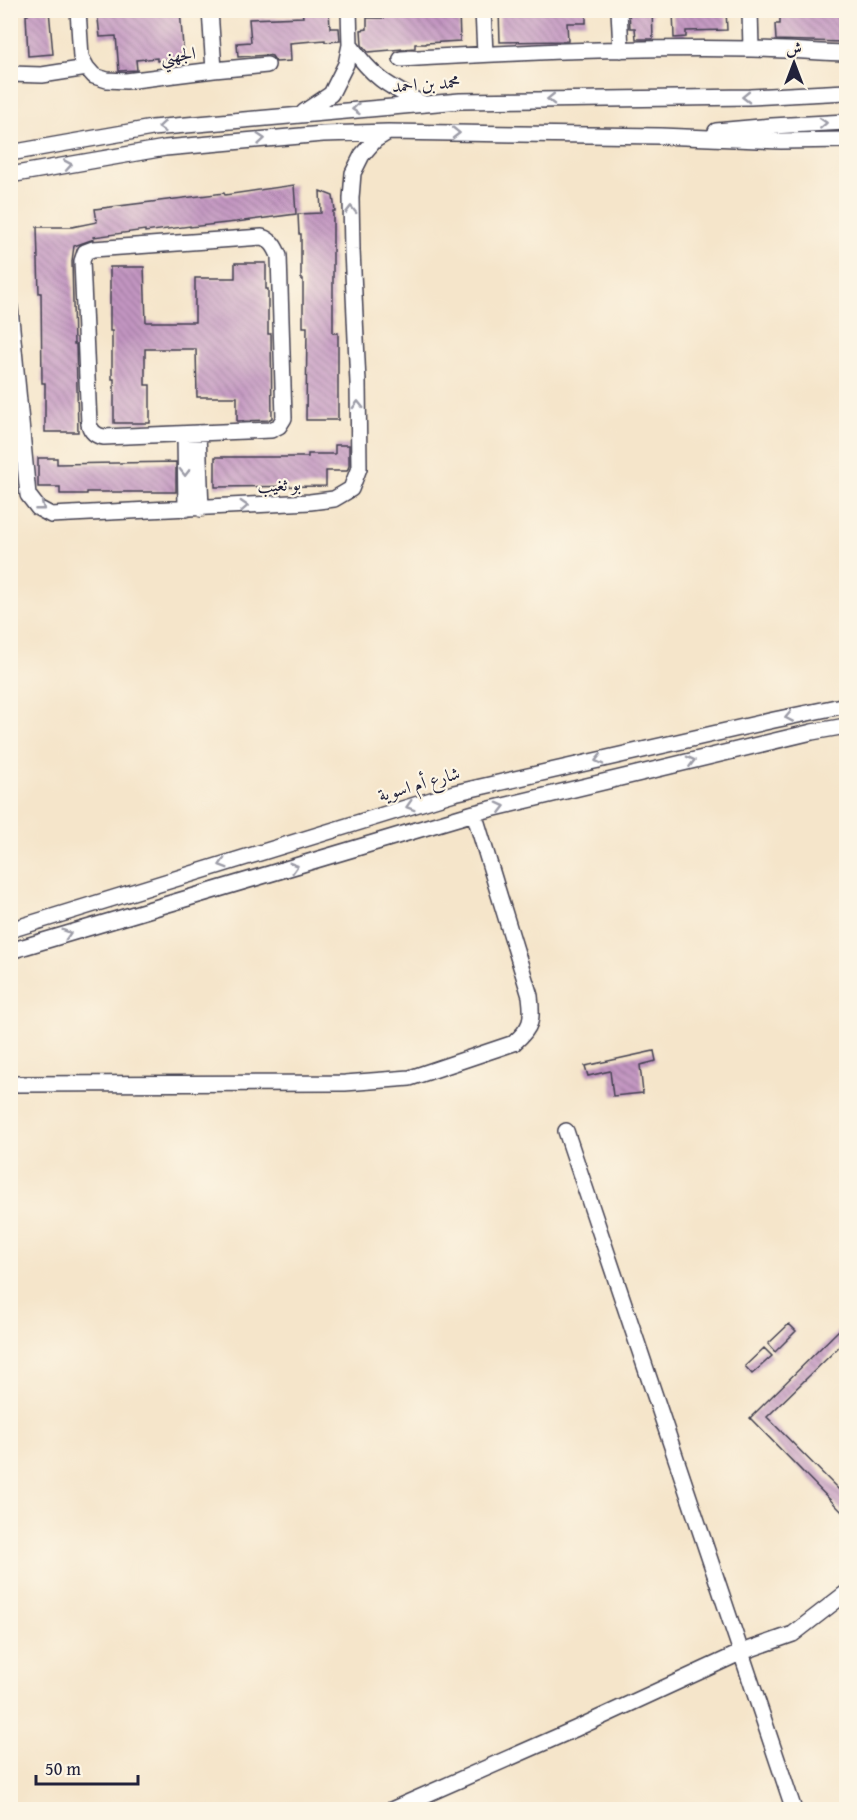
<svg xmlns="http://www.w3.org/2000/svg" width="857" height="1820" font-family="'Gentium Book Plus',Amiri,serif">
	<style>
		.building { fill: url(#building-back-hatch) }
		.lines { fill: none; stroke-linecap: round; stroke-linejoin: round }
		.minor-casing { stroke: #423f50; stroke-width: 18 }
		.minor { stroke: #fff; stroke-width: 15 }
		.oneway { stroke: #9c9ca7 }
		.labels { text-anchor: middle; stroke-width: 4.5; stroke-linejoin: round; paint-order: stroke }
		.street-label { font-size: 18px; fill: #22223b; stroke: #fcf5e5 }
	</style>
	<defs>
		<pattern id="building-back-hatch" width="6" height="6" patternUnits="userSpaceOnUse" patternTransform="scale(1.5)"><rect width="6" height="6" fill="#c295c1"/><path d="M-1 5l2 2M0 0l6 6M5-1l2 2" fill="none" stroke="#9d799e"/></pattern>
	</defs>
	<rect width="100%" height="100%" fill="#fcf5e5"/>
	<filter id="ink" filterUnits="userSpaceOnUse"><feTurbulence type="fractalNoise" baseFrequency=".0167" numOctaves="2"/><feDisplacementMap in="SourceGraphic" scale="12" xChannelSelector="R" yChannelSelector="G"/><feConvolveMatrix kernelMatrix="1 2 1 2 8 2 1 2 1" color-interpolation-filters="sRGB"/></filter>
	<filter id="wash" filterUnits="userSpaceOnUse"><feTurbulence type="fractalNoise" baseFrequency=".008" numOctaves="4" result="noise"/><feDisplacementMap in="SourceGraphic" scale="24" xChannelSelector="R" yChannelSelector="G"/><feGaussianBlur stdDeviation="1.35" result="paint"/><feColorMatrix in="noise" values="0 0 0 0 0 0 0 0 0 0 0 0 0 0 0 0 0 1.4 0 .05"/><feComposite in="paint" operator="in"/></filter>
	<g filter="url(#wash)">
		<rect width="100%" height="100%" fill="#f5e5ca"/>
		<g id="blocks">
			<path class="building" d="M28 10H49L53 54 28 56 26 15H28Z
				M97 10H180L184 59 157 61V58L136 60 137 70 119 71 116 36 100 37Z
				M302 10H329L330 28H339L340 41 325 42V40L290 43 291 61 276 62 272 56 267 55 238 57 237 43 251 42 249 19 303 17Z
				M383 10H459L460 41 426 43V44H415V48L368 52 362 45 361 30 367 29V18H384Z
				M499 10H586V23H567L568 41 500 42Z
				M629 10H652L653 39H636L635 28H630Z
				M673 10H726L727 30 686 31V37L674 38Z
				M780 10H841L842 42 776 40 775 24H780Z
				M294 185 296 214 236 222 190 227V226L145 232V230L93 237 94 239 74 246 72 261 74 344H76L78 432H45V383H42L41 293H39L37 227H72L97 222 95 209 224 193 225 195Z
				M320 191 333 196 335 211H333V333H338V420H306L307 327H303V279H301V234H299L298 214 321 213Z
				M235 263H266V289H268V334H271L272 418 268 420 237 421V397H197L196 349H145V385H150V423H114V379H112V331H110V267H144L146 322H195V278H235Z
				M335 445H349V466L347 471H326V486L215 487V457H308V454H335Z
				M38 458H57V464L176 462V492H87V494H60V487H38Z
				M654 1051 656 1061 640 1065 643 1093 613 1096 610 1071 588 1076 585 1066Z
				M846 1323V1340L767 1417 846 1497V1516L750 1418Z
				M789 1324 796 1331 775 1352 768 1344Z
				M764 1348 772 1356 752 1374 745 1366Z"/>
		</g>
	</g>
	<g filter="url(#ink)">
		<use href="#blocks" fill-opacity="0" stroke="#423f50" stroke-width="1.5"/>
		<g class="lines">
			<g class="minor-casing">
				<path id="minor" d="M78 10 81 57 87 68 94 76 107 80 126 81 214 70 267 65
					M210 10 214 70
					M483 10 485 54
					M619 10 621 50
					M750 10 751 49
					M350 45C374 79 387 85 423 104
					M401 59C517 52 634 47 751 49 783 49 815 52 846 53
					M10 74 42 75 87 68
					M304 112 331 94 346 64 350 45 349 10
					M716 131 772 126 846 122
					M10 153 152 128 460 101 750 97 846 92
					M10 175 165 148 323 134 388 132 660 136 781 141 846 140
					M262 237C271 240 275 246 279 256L284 418 279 426 271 430 104 437C96 436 91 432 89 424L82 261 85 252 93 249Z
					M10 308 28 495 38 508 51 515 310 502 334 499 351 489 359 468 358 383 352 250 351 198 353 173 362 155 375 140 388 132
					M198 433 201 509
					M185 434 186 509
					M10 930 454 793 774 720 846 705
					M10 951 474 813 812 732 846 726
					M10 1084 345 1083 410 1078 514 1043C532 1027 533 1020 530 996L474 813
					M566 1131 794 1810
					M391 1810 575 1729 742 1652 793 1634 846 1593"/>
			</g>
			<use href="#minor" class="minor"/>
		</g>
		<defs><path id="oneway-chevron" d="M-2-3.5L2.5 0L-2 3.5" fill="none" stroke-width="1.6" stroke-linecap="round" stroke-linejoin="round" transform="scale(1.5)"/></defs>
		<g class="oneway">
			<use href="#oneway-chevron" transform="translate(746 97) rotate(179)"/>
			<use href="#oneway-chevron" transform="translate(551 99) rotate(179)"/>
			<use href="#oneway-chevron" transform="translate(356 109) rotate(175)"/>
			<use href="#oneway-chevron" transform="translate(823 123) rotate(-3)"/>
			<use href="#oneway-chevron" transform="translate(162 127) rotate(175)"/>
			<use href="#oneway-chevron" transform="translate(456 133) rotate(1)"/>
			<use href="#oneway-chevron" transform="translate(261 139) rotate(-5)"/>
			<use href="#oneway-chevron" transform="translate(68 165) rotate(-10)"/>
			<use href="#oneway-chevron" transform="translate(351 210) rotate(-91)"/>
			<use href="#oneway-chevron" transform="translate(358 405) rotate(-91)"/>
			<use href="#oneway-chevron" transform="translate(185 472) rotate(89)"/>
			<use href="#oneway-chevron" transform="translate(244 506) rotate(-3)"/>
			<use href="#oneway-chevron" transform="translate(41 507) rotate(38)"/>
			<use href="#oneway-chevron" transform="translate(789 717) rotate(169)"/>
			<use href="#oneway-chevron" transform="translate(599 760) rotate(167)"/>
			<use href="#oneway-chevron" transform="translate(691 761) rotate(-14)"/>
			<use href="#oneway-chevron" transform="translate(410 806) rotate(163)"/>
			<use href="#oneway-chevron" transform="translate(501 807) rotate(-14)"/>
			<use href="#oneway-chevron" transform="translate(223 864) rotate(163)"/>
			<use href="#oneway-chevron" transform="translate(294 867) rotate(-17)"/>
			<use href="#oneway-chevron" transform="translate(67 934) rotate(-17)"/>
		</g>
	</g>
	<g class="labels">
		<g class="street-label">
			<text transform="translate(178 55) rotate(-7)" y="6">الجهني</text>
			<text transform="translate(426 84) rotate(-4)" y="6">محمد بن احمد</text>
			<text transform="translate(279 485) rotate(-3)" y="6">بو ثغيب</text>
			<text transform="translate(419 784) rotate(-16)" y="6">شارع أم اسوية</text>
		</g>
	</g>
	<rect width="857" height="1820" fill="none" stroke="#fcf5e5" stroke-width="36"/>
	<g transform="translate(794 63)" stroke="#fcf5e5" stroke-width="4.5" paint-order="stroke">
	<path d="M0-4.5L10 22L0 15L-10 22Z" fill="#22223b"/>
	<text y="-9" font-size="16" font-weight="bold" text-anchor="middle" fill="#22223b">ش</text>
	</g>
	<path d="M36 1775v9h102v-9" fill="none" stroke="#22223b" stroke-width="3"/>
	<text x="45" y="1775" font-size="18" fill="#22223b" stroke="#fcf5e5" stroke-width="4.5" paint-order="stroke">50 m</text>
</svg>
